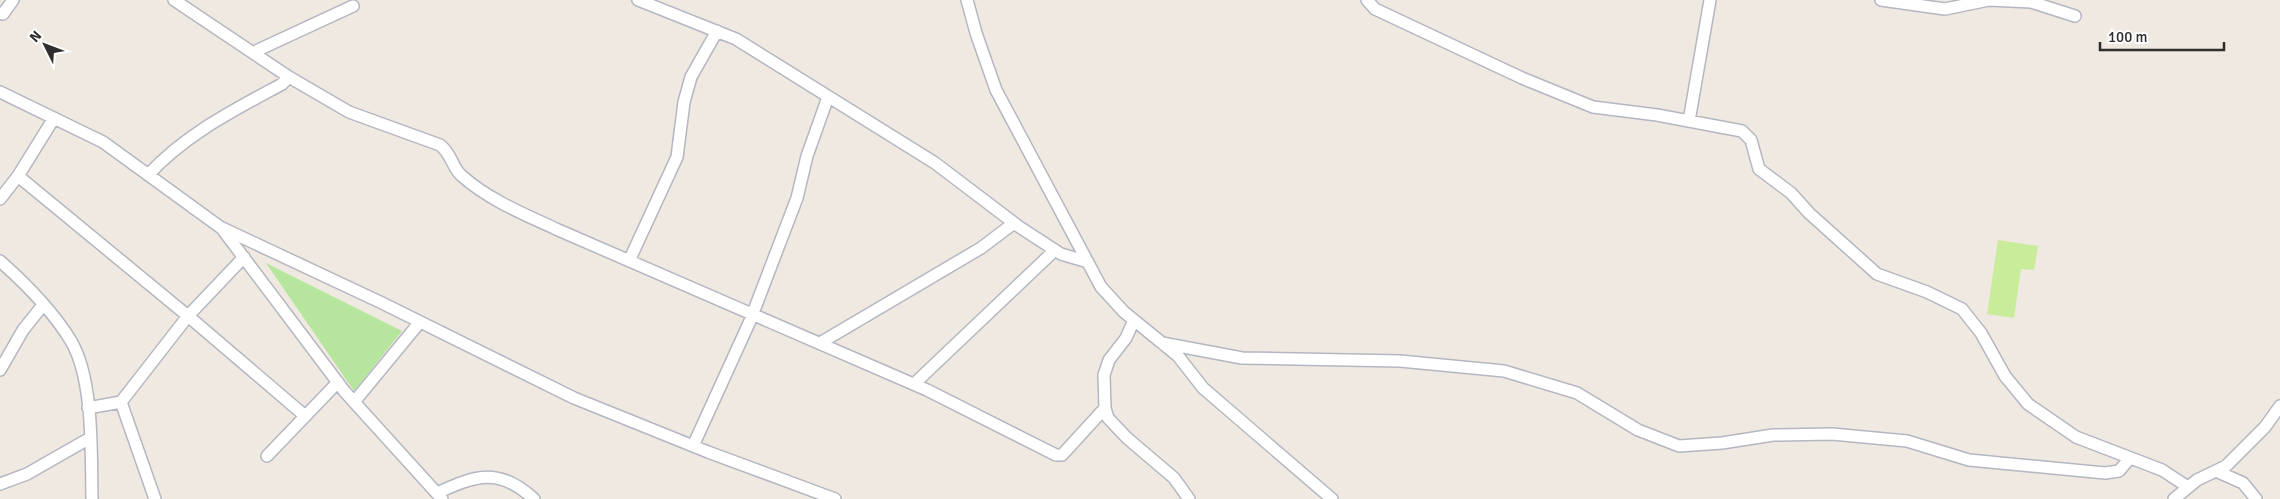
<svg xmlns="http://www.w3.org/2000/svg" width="2280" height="499" font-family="Signika,sans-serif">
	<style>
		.green { fill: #b6e59e }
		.pitch { fill: #c9ec9a }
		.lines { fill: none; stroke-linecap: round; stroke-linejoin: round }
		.minor-casing { stroke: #b4b7c1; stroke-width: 14 }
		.minor { stroke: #fff; stroke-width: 11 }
	</style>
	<rect width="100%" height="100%" fill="#efe9e1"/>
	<path class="green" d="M266 263 402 331 354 391Z"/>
	<path class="pitch" d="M1998 240 2038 246 2034 270 2021 269 2014 318 1987 314Z"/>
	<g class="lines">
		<g class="minor-casing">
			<path id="minor" d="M174 0 289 77 349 112 440 145C452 154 452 168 462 176 489 200 524 214 556 229L927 390 1056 455H1062L1105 408
				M638 0 736 39 935 163 1018 226 1061 254 1088 262
				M967 0 976 33 996 90 1101 287 1124 312 1178 356 1203 388 1332 499
				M1367 0 1375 9 1522 78 1593 107 1657 115 1742 131 1751 140 1759 169 1791 193 1809 213 1877 274 1927 292 1962 309 1981 333 2005 376 2028 404 2076 437 2162 470 2188 487
				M1881 0 1945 9 1989 0 2031 2 2075 16
				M0 13 3 14 13 0
				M255 54 258 50 353 6
				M0 92 103 142 220 227 380 302 574 398 708 452 835 499
				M1689 121 1710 0
				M148 175C186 134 234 110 282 84L289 77
				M18 176 188 316 304 415
				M0 199 18 176 54 118
				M223 230 345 392 442 499
				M0 261C26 284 53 311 71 341 94 380 91 454 92 499
				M629 261 677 157 684 102 691 77 717 31
				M1134 320 1126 338 1109 360 1104 375 1105 408 1108 418 1127 438 1174 478 1189 499
				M820 343 981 248 1014 223
				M1162 343 1242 358 1400 361 1504 371 1577 393 1638 430 1679 446 1722 443 1773 435 1832 434 1907 441 1969 460 2105 473 2119 471 2130 458
				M0 370 23 330 43 305
				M914 384 1055 250
				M121 402 155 499
				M354 402 420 322
				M88 408 121 402 188 316 244 257
				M693 446 750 321 797 198 807 156 828 97
				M267 456 338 382
				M2216 471 2243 483 2256 499
				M0 484 27 474 90 438
				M437 493C476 475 499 467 534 499
				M2174 499 2197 480 2226 466 2265 427 2280 406"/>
		</g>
		<use href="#minor" class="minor"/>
	</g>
	<g transform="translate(45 45) rotate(312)" stroke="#ffffff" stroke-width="4" paint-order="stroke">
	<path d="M0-4L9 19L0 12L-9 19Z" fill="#2e2e2e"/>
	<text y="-8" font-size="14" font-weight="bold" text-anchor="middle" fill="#2e2e2e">N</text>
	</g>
	<path d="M2100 42v8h124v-8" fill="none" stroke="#2e2e2e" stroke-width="2.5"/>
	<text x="2108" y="42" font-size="15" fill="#2e2e2e" stroke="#ffffff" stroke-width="4" paint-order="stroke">100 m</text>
</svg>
